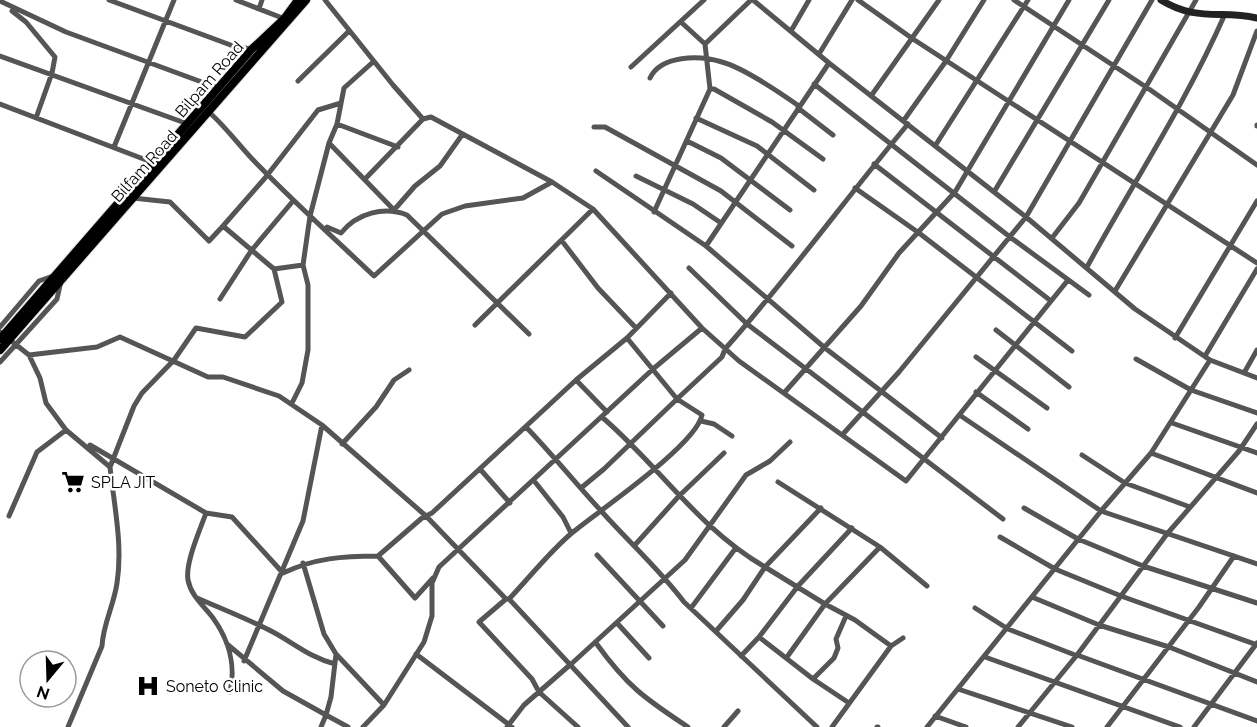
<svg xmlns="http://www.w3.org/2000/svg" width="1257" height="727" font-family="Raleway,sans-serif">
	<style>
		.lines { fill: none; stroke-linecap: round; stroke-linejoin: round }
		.primary-casing { stroke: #dbdbdb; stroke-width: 10 }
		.minor { stroke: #555; stroke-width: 5 }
		.secondary { stroke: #222; stroke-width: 7 }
		.primary { stroke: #000; stroke-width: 8 }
		.labels { text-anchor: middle; stroke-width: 5; stroke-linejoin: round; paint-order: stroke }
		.street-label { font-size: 16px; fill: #000; stroke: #fff }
		.poi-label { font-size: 16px; fill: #000; stroke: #fff; text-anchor: start }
	</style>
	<rect width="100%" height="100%" fill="#fff"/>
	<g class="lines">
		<g class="primary-casing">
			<path id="primary" d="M0 339 252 49 284 19 298 0
				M0 350 306 0"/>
		</g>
		<path class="minor" d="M109 0 236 47 252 49
			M236 0 285 19
			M325 0 393 85 423 119
			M753 0 829 63 1026 217 1135 309 1210 360 1257 378
			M858 0 913 39 1257 263
			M1014 0 1149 89 1257 165
			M0 1 66 32 218 88
			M259 9 262 0
			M12 11 26 22 55 57 52 73 36 118
			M791 31 809 0
			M705 44 751 0
			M819 54 852 0
			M0 56 188 124
			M631 67 704 0
			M650 78C661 55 699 55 722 62 744 68 779 92 799 106
			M298 81 348 32
			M814 84 1010 237 1089 295
			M710 89H714L772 122 823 159
			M871 96 939 0
			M0 104 154 163
			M798 108 833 135
			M210 113C229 130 242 150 260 167 297 205 336 240 374 276L442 214 465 206 523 198 552 182
			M696 118 757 146 814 190
			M904 120 946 61 984 0
			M337 124 398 147
			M1257 126V125
			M594 127H605L721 191 792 246
			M687 141 721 158 790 210
			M329 143 394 210 415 186 440 166 462 135
			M935 146 1028 0
			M114 147 174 0
			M874 164 1051 301
			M596 171 706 246 825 348 942 438
			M636 176 693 204 721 223
			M365 179 423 119 431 117 552 182 593 209 702 328 739 361 906 481 1068 280
			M855 188 919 233 1072 351
			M994 192 1109 0
			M133 198 170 202 209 241 223 226 274 269
			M654 212 710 89 705 44 682 23
			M223 226 265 178 318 110 341 103
			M327 227 341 233C357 213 384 206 407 215L529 334
			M1052 238 1079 203 1196 0
			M562 241 598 288 636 328
			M706 246 829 63
			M1087 267C1133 183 1186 103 1225 14
			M689 268 747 324 1003 519
			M1115 291 1233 95 1257 31
			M220 299 251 251 293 201
			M475 325 593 209
			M0 327 39 281 53 276
			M996 330 1069 387
			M0 332 29 355 40 378 46 403 66 430 110 467C114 505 123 545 117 583 114 605 103 624 102 646L68 727
			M1175 338 1257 201
			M29 355 97 347 120 337 208 377H223L279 396 322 425 426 516 506 599
			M1205 356 1257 269
			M976 357 1047 408
			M1136 359 1191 390 1257 413
			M0 362 57 299 61 281
			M1244 373 1257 350
			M576 380 607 412
			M976 392 1028 429
			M784 393 861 306 899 253 955 192 1069 0
			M292 403 302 383 308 350V285L303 265 310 216 329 143 337 124 344 88 373 62
			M961 416 1101 511 1257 564
			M603 418C660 467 698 528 765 567L821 508
			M701 421 714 424 732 436
			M1172 423 1257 453
			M526 427C553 455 577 485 603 513 630 543 660 570 684 602L817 727
			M843 434 899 372 1026 217 1152 0
			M342 444 376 407 394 380 409 370
			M90 445 206 513C200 530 185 563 188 580 191 596 204 606 213 618 229 640 236 666 230 692
			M1151 453 1257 493
			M1082 455 1125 483 1190 507
			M110 467 134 406 142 393 174 360 196 328 245 337 282 302 274 269 303 265
			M480 469 510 503
			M535 482 563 517 571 533
			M778 482 880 547
			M581 488 604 469 677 399 627 338
			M1024 508 1078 539 1143 566 1257 603
			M206 513 232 517 283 573C315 558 343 556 378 556L422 518 432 513 576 380 627 338 671 293
			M9 516 37 452 66 430
			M1000 537 1055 569 1121 596 1257 645
			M634 546 679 496 724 453
			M597 555 663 626
			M378 556 415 598 433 578
			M303 563 324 634 336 654
			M1032 597 1099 625 1169 647 1257 682
			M197 598C222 609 248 619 273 632 295 644 311 658 335 664
			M509 599 628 727
			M691 608 735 549
			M975 608 1008 629 1075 655
			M617 623 649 658
			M717 630 743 600 765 567 825 604 880 547 927 586
			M759 637 798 586 852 528
			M596 643C627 686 644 698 688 727
			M227 644 283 691 326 715 331 697 336 654 384 705 363 727
			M416 654 512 727
			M1077 655 1257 721
			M741 656 759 637 813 679 849 703
			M787 657 825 604 855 620 891 646
			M985 657 1180 727
			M244 661 303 521 322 425
			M569 666 685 560 746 475 770 461 790 442
			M813 679 834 658 838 648 836 639 846 616
			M958 689 1072 727
			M384 705 424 642 432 616V583L439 567 653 369 702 328
			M935 716 966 727
			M321 727 326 715 348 727
			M507 727 524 705 571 664
			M578 727 539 692 532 679 479 622 506 599H509C530 577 550 551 573 532 600 510 696 445 702 415L677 399 722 357 725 349C790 276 846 198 908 124
			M724 727 738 711
			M832 727 891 646 903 638
			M877 727H878
			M927 727 1101 511 1151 453 1210 360
			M1018 727 1077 655 1167 534 1239 451 1257 424
			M1107 727 1199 607 1234 556
			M1194 727 1257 643"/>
		<path class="secondary" d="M1161 0C1197 22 1220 10 1257 18"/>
		<use href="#primary" class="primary"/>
	</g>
	<defs>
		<g id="supermarket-bare" transform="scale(1.8)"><path d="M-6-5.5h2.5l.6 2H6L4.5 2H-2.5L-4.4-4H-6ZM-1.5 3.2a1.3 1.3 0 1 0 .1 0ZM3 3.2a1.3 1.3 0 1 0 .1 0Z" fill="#000" stroke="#fff" stroke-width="2.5" paint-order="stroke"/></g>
		<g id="hospital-bare" transform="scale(1.8)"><path d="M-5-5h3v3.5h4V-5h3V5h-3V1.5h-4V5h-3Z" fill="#000" stroke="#fff" stroke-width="2.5" paint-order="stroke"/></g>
	</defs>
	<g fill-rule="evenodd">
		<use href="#supermarket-bare" x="73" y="482"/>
		<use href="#hospital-bare" x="148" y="686"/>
	</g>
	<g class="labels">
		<g class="street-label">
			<text transform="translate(209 79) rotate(-49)" y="6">Bilpam Road</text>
			<text transform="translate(144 166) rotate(-48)" y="6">Bilfam Road</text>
		</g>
		<g class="poi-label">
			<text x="91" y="488">SPLA JIT</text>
			<text x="166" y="692">Soneto Clinic</text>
		</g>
	</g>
	<g transform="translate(48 679) rotate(199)"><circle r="28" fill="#ffffff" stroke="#999999" stroke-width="1.5"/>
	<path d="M0-4.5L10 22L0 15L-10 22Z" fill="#000000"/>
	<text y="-9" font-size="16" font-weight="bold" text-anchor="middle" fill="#000000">N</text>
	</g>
</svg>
